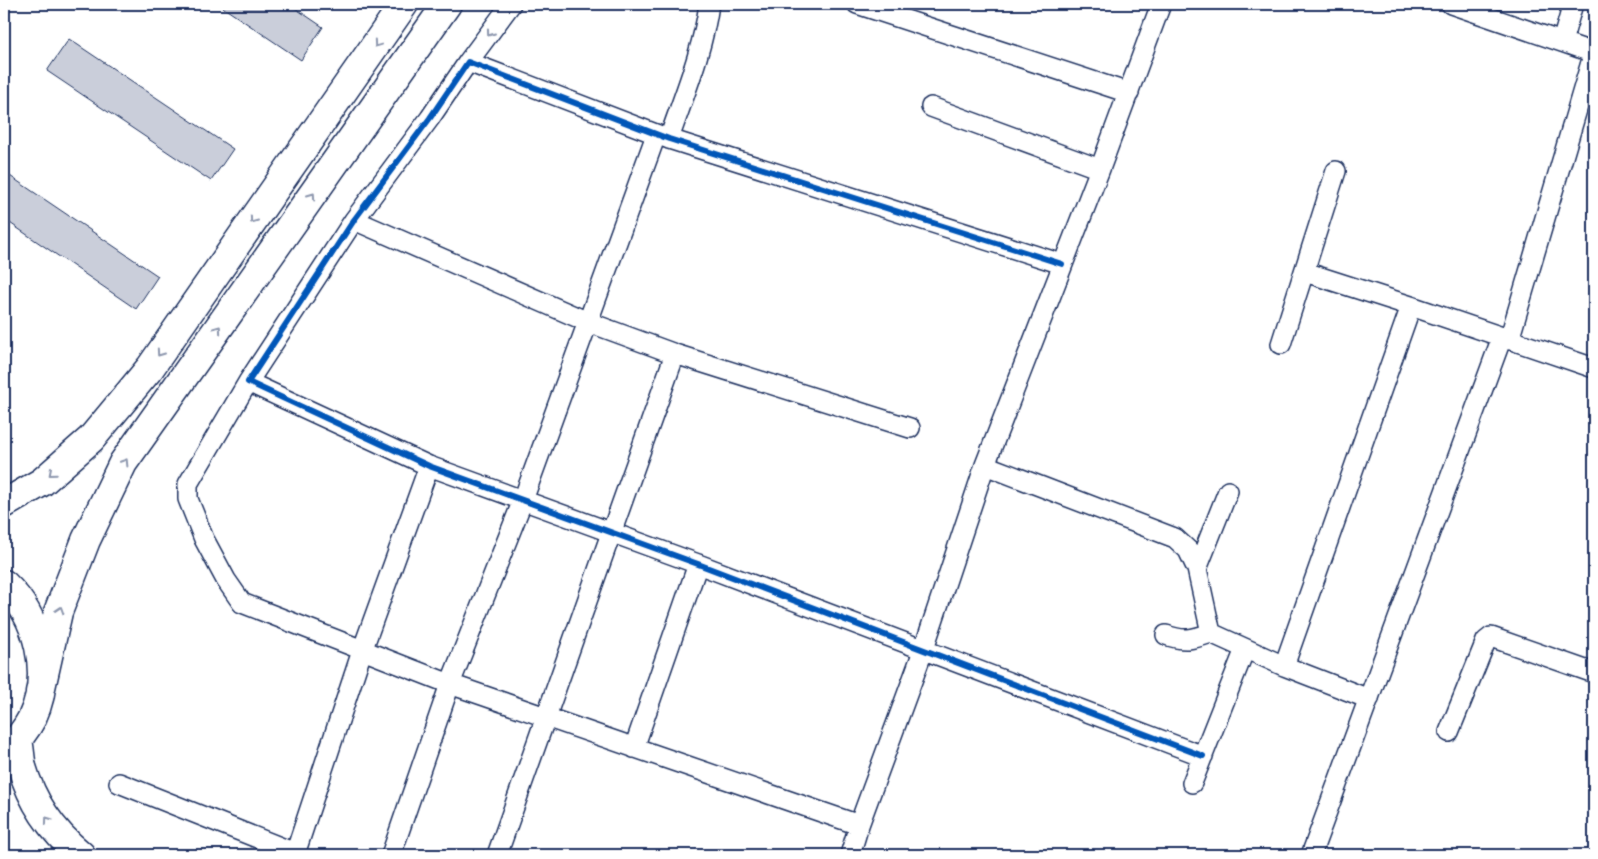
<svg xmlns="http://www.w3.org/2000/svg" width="1598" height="859" font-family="Kalam,sans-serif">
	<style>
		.building { fill: #caceda; stroke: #1b2f5e }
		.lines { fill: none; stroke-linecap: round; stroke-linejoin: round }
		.minor-casing { stroke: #1b2f5e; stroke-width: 22 }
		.primary-casing { stroke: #1b2f5e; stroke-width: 31 }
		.minor { stroke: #fff; stroke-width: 19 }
		.primary { stroke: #fff; stroke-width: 28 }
		.cycleway-casing { stroke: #fff; stroke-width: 9 }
		.cycleway { stroke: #0057b8; stroke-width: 6 }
		.oneway { stroke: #8d97ae }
	</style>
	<rect width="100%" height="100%" fill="#fff"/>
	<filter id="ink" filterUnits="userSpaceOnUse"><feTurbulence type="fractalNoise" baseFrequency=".02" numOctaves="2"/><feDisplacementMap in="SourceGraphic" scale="10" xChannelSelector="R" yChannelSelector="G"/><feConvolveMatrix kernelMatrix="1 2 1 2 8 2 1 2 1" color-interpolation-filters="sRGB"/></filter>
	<g filter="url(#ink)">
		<path class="building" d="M218 4H289L323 27 301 60Z
			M69 39 233 149 211 181 47 71Z
			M4 172 158 276 136 309 4 219Z"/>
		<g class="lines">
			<g class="minor-casing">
				<path id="minor" d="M857 4 1129 93
					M1451 4 1594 53
					M1562 42 1573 4
					M468 62 511 4
					M931 107 1100 169
					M669 139C684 95 703 50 709 4
					M354 220 588 322 675 354 910 428
					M1062 264 669 139 468 62 430 118 354 220 248 382 429 466 698 564 1203 756
					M1305 272 1411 306 1594 368
					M1509 340 1594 52
					M1281 344 1336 171
					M248 382 188 484V499L204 539 226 580 242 603 450 684 859 825
					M985 465 1175 538 1188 550 1197 569 1211 633 1284 666 1369 699
					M1197 569 1228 491
					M1166 635C1185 642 1193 639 1211 633
					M1284 666 1411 306
					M1449 732 1486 641 1491 637 1594 673
					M634 748 698 564
					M119 783 300 855
					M1192 783 1245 649
					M295 854 362 651 429 466
					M391 855 450 684 523 500 656 135
					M497 855C555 688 616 521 675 354
					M850 855 859 825 923 651 985 465 1100 169 1161 4
					M1311 855 1502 337"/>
			</g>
			<g class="primary-casing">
				<path id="primary" d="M4 504 42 482 91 439 150 368 404 4
					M4 584C39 617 53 674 32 718 25 732 15 743 4 754
					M40 692 58 612 86 540 123 463 447 4
					M18 740C20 749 20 758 22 767 32 802 53 832 81 855"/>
			</g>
			<use href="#minor" class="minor"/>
			<use href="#primary" class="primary"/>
			<g class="cycleway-casing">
				<path id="cycleway" d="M1062 264 669 139 468 62 430 118 354 220 248 382 429 466 698 564 1203 756"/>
			</g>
			<use href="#cycleway" class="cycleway"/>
		</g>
		<defs><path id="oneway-chevron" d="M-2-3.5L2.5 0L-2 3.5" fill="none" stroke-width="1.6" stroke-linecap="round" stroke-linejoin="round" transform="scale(1.25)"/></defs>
		<g class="oneway">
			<use href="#oneway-chevron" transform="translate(490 33) rotate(126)"/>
			<use href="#oneway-chevron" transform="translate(377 44) rotate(125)"/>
			<use href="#oneway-chevron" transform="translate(312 196) rotate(-55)"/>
			<use href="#oneway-chevron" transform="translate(253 220) rotate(125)"/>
			<use href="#oneway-chevron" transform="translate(218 329) rotate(-55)"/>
			<use href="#oneway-chevron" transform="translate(160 353) rotate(125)"/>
			<use href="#oneway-chevron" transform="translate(125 462) rotate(-58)"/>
			<use href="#oneway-chevron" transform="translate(52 473) rotate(139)"/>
			<use href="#oneway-chevron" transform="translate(60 610) rotate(-72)"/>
			<use href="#oneway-chevron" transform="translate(48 820) rotate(-126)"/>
		</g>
	</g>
	<rect width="1598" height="859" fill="none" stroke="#fff" stroke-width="20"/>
	<rect x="10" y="10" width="1578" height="839" fill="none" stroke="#1b2f5e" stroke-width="2" filter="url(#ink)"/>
</svg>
